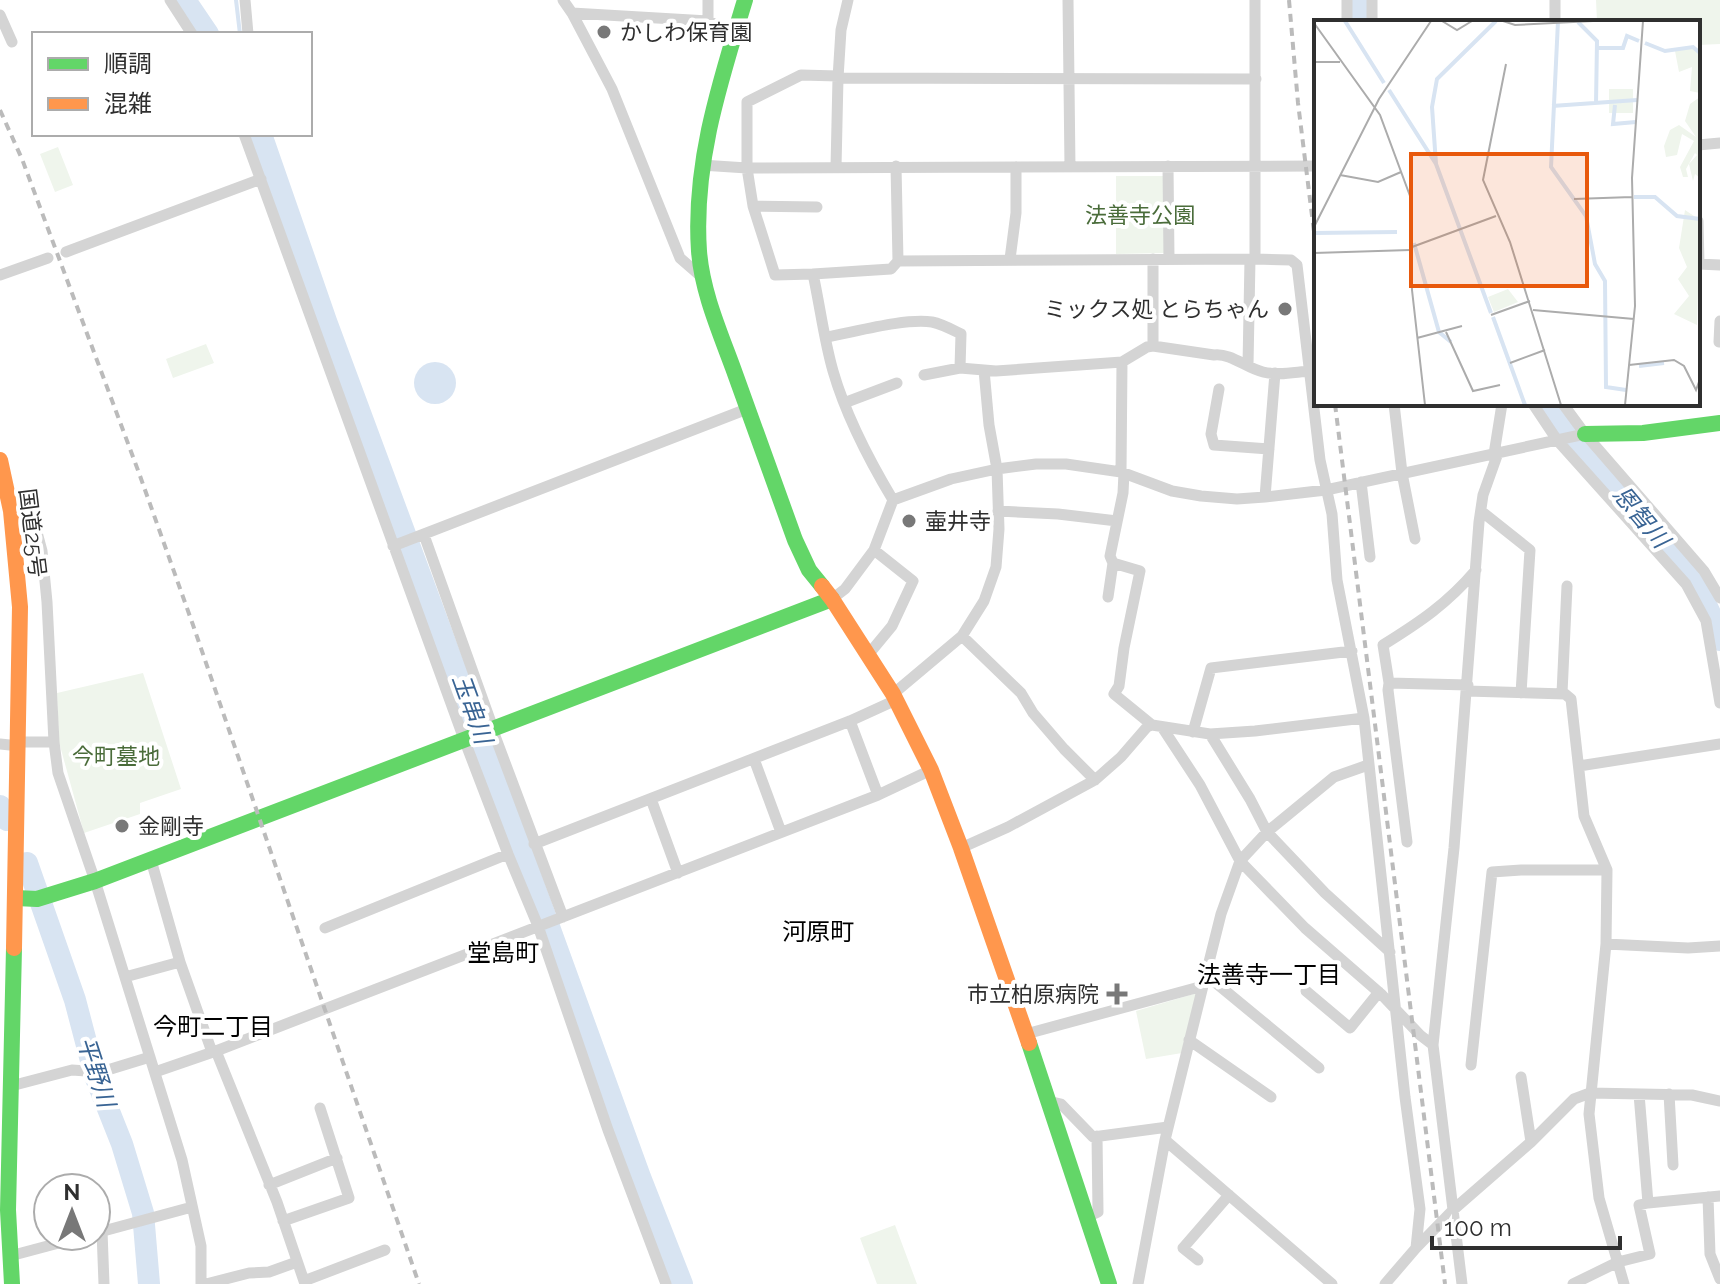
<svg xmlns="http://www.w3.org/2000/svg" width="1720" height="1284" font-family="Raleway,'Noto Sans JP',sans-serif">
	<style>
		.green { fill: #eff5ec }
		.water { fill: #d8e4f2 }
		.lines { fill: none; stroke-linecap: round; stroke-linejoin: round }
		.stream { stroke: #d8e4f2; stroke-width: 4 }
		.river { stroke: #d8e4f2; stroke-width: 22 }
		.street { stroke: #d4d4d4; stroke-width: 11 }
		.fast { stroke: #63d668; stroke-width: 16 }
		.slow { stroke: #ff974d; stroke-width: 16 }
		.rail { stroke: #bbb; stroke-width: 4; stroke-dasharray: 8 6; stroke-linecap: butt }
		.poi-dot { fill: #787878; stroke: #fff; stroke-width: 3 }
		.labels { text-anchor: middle; stroke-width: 8; stroke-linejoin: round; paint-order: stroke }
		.poi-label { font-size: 22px; fill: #2f2f2f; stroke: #fff; text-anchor: start }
		.park-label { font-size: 22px; fill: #4a6c3a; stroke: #fff }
		.street-label { font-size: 22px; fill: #2f2f2f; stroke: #fff }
		.water-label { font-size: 24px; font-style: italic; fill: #396494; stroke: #fff }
		.neighbourhood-label { font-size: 24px; fill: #000; stroke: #fff }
		.inset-river { fill: none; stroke: #d8e4f2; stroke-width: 4 }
		.inset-road { fill: none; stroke: #acacac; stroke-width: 2 }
		.view { fill: #e8590c; fill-opacity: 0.15; stroke: #e8590c; stroke-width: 4 }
		.inset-edge { fill: none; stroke: #2f2f2f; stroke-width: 4 }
	</style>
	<rect width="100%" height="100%" fill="#fff"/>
	<path class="green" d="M1596 0H1720V44L1698 45V22H1597Z
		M58 147 73 185 55 192 40 154Z
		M1116 176H1164L1165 253 1116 254Z
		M206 344 214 363 173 378 166 359Z
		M143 673 181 789 140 803V814L84 833 59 742 57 693Z
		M1197 993 1182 1053 1146 1059 1136 1011Z
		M895 1225 917 1284H877L860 1238Z"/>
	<path class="water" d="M414 383a21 21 0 1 1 42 0a21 21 0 1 1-42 0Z"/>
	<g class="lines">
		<path class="stream" d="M236 0 240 34"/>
		<path class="river" d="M185 0 208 34
			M1361 0V22
			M261 134 326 321 468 704 640 1177 682 1284
			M1546 404 1687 572C1702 594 1712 614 1720 640
			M0 806 7 820
			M27 863 75 1000 95 1076 122 1144 143 1213 149 1284"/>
		<path class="street" d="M170 0 192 34
			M245 0 248 34
			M563 0 572 13 612 89 680 258 703 278
			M708 0V21
			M1068 0 1070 167
			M1347 0V22
			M1372 0V22
			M572 13 708 21 736 31
			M0 15 12 42
			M1555 22V0
			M838 76 801 75 747 102V168L753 206 775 275 813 274C820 306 824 340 833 371 846 416 869 460 893 500
			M838 78 1256 79
			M244 134 464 739 508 854 538 926 608 1130 666 1284
			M1698 145 1720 143
			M701 165 747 168 1316 166
			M896 166 898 261 1255 259 1291 260 1297 265 1320 460 1332 514 1337 580 1364 718 1405 1097 1420 1209 1416 1248
			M1168 166 1169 259
			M836 167 838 78 841 30 848 0
			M753 206 817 207
			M1698 221 1699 264
			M66 252 261 179
			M1010 259 1016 213V167
			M1153 259V346
			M1255 259V0
			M1698 264 1720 265
			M813 274 891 269 898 261
			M0 275 48 258
			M826 337C855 332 904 318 932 322 942 324 951 329 961 334L960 368
			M1719 342 1720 321
			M1248 365 1250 259
			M924 375 960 368 996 371 1122 362 1147 347 1153 346 1214 355C1231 353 1246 368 1263 372 1278 376 1295 372 1310 371
			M1219 389 1211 434 1214 445 1269 449
			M844 403 897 383
			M1394 404 1402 473 1415 539
			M1533 404 1557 440 1686 584 1706 621 1720 703
			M1563 404 1585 434 1704 571 1720 598
			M1494 454 1502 404
			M1121 472 1122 362
			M1124 473 1123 493 1110 556 1113 563 1140 571 1124 648 1119 686 1114 694 1152 725
			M1361 482 1370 557
			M1265 497 1275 373
			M11 511 27 518 35 525 42 551 47 602 54 742 58 773 95 881 182 1160 201 1246V1284
			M998 511 1058 514 1117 521
			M1481 511 1530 550 1521 693
			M424 535 493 728
			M393 546 747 409
			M1108 597 1113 563
			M832 599 845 589 874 550 893 500 951 479 997 469 1036 464H1066L1121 472 1172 491 1201 496 1237 499 1265 497 1326 490 1585 434
			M962 636 1021 693 1033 713 1064 749 1095 780
			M868 655 892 626 913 581 874 550
			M1389 683 1388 690 1407 842
			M1468 685 1389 683 1383 645C1420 622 1447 604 1476 570
			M1467 691 1565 694 1571 699 1584 816 1607 870 1606 944 1589 1114 1599 1198 1624 1284
			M1562 693 1567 586
			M893 694 962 636 984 601 996 567 999 529 997 469 989 425 984 370
			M850 721 878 795
			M1162 727 1200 785 1240 861 1305 928 1382 995 1420 1035 1433 1045
			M492 728 563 917
			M1193 732 1211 668 1352 651
			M1210 734 1250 799 1267 832 1325 893 1390 952
			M19 742H54
			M0 744 19 746
			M754 759 781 832
			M1579 766 1720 744
			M651 799 678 873
			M534 844 850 721 896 700
			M961 848 1008 827 1095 780 1121 757 1147 727 1152 725 1210 734 1255 731 1364 718
			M151 860 180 962 212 1052
			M325 928 508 854
			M1606 944 1688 948 1720 946
			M1205 974 1319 1068
			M125 977 180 962
			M1306 991 1350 1028 1379 992
			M1026 1034 1203 986 1221 914 1240 861 1267 832 1334 777 1368 765
			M1189 1040 1271 1097
			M216 1051 277 1202 305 1284
			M1471 1065 1492 872 1521 870H1607
			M155 1072 216 1051 878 795 931 770
			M1521 1077 1531 1142
			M11 1086 72 1070 101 1072 150 1057
			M1639 1094 1648 1203 1720 1196
			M1669 1094 1673 1165
			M1048 1101 1061 1104 1093 1137 1168 1127
			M1165 1140 1332 1284
			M269 1185 337 1158
			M1708 1197 1710 1254 1720 1279
			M1087 1217 1098 1212 1097 1136
			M283 1221 349 1198 320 1108
			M102 1231 104 1284
			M96 1233 192 1207
			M10 1256 85 1236
			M1198 1260 1183 1248 1229 1195
			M304 1281 385 1250
			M206 1284 249 1273 269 1272 297 1262
			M1138 1284 1165 1140 1203 986
			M1385 1284 1416 1248 1453 1210 1531 1142 1574 1099 1590 1093 1692 1095 1720 1101
			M1462 1284 1433 1045 1454 848 1479 522 1483 495 1498 453
			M1573 1284 1618 1262 1650 1254 1639 1205 1648 1203"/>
		<path class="fast" d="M745 0C720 82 693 164 699 251 702 291 719 330 733 368 754 425 774 483 795 540L809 570 822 586
			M1585 434 1643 433 1720 423
			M16 898 37 899 95 881 832 599
			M1029 1043 1109 1284
			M12 1284 8 1210 14 948"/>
		<path class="slow" d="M0 460 11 511 20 607 14 948
			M822 586 832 599 893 694 931 770 961 848 1029 1043"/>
		<path class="rail" d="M1289 0 1298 103 1316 248
			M0 110 22 159 139 473 193 625 419 1284
			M1335 404 1445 1284"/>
	</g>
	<g class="poi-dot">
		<circle cx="604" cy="32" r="8"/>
		<circle cx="1285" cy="309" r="8"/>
		<circle cx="909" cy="521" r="8"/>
		<circle cx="122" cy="826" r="8"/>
		<path d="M1113 982h8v8h8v8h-8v8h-8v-8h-8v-8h8z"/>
	</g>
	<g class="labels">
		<g class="poi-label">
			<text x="620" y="40">かしわ保育園</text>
			<text x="1269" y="317" text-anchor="end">ミックス処 とらちゃん</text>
			<text x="925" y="529">壷井寺</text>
			<text x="138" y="834">金剛寺</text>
			<text x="1099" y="1002" text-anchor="end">市立柏原病院</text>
		</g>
		<g class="park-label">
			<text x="1140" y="223">法善寺公園</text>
			<text x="116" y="764">今町墓地</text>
		</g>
		<g class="street-label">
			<text transform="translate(33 533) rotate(83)" y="8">国道25号</text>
		</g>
		<g class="water-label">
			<text transform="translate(1641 517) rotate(50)" y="8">恩智川</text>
			<text transform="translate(472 709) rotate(70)" y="8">玉串川</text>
			<text transform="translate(96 1072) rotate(72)" y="8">平野川</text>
		</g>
		<g class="neighbourhood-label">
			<text x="818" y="940">河原町</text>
			<text x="503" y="961">堂島町</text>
			<text x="1269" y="983">法善寺一丁目</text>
			<text x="213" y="1035">今町二丁目</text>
		</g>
	</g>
	<g transform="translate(1314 20)">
		<rect width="386" height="386" fill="#fff"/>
		<path d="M377 27 386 35V73L376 71 378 47 365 52 361 31ZM295 69H319V93H295ZM386 77V158L381 154 379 161 375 144 383 135 381 133 372 149 374 157H369L366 147 380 121 368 114 363 135 352 137 350 126 356 110 365 105 382 117 371 101 376 84ZM371 190 386 200 383 305 360 294 375 276 364 259 373 247 365 228ZM194 269 204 282 180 292 174 277Z" fill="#eff5ec"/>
		<path class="inset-river" d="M31 1 70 63M244 1 237 147 272 196 281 244 291 261 292 367 312 370M264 2 283 21 282 84M331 23 351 31 379 27 386 33M284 28H309L313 16 325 21M75 70 122 144 177 293M301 85 299 104 322 102M238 86 323 80M122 144 118 87 123 59 182 1M320 177H341L363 196 386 199M0 213 83 212M100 223 125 312 137 322M179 297 211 385M325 346 350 343"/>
		<path class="inset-road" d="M128 1 143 10 158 1M189 1 201 5 279 1M0 3 66 95 96 176 98 270 111 385M0 42H26M192 44 169 160 196 222 247 385M26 155 64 162 87 152M260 179 318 177M0 207 65 79 117 1M98 227 182 196M0 233 96 230M219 290 320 299M177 295 216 281M132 312 159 371 186 365M103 318 148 306M196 343 231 330M315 345 360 340 370 346 382 370 386 359M311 385 321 286 318 158 329 1"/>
		<path class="view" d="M97 134H273V266H97Z"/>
		<rect width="386" height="386" class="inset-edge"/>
	</g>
	<rect x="32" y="32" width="280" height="104" fill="#ffffff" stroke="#acacac" stroke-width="2"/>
	<rect x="48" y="58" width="40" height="12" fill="#63d668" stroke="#acacac" stroke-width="2"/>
	<text x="104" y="72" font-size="24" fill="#2f2f2f">順調</text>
	<rect x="48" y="98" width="40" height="12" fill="#ff974d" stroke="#acacac" stroke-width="2"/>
	<text x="104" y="112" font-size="24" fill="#2f2f2f">混雑</text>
	<g transform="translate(72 1212)"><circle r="38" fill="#ffffff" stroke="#acacac" stroke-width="2"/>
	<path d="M0-6L14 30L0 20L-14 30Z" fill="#787878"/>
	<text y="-12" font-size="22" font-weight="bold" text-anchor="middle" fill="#2f2f2f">N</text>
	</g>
	<path d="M1432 1236v12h188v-12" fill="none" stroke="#2f2f2f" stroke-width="4"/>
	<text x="1444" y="1236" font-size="24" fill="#2f2f2f" stroke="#ffffff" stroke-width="6" paint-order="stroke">100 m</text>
</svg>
